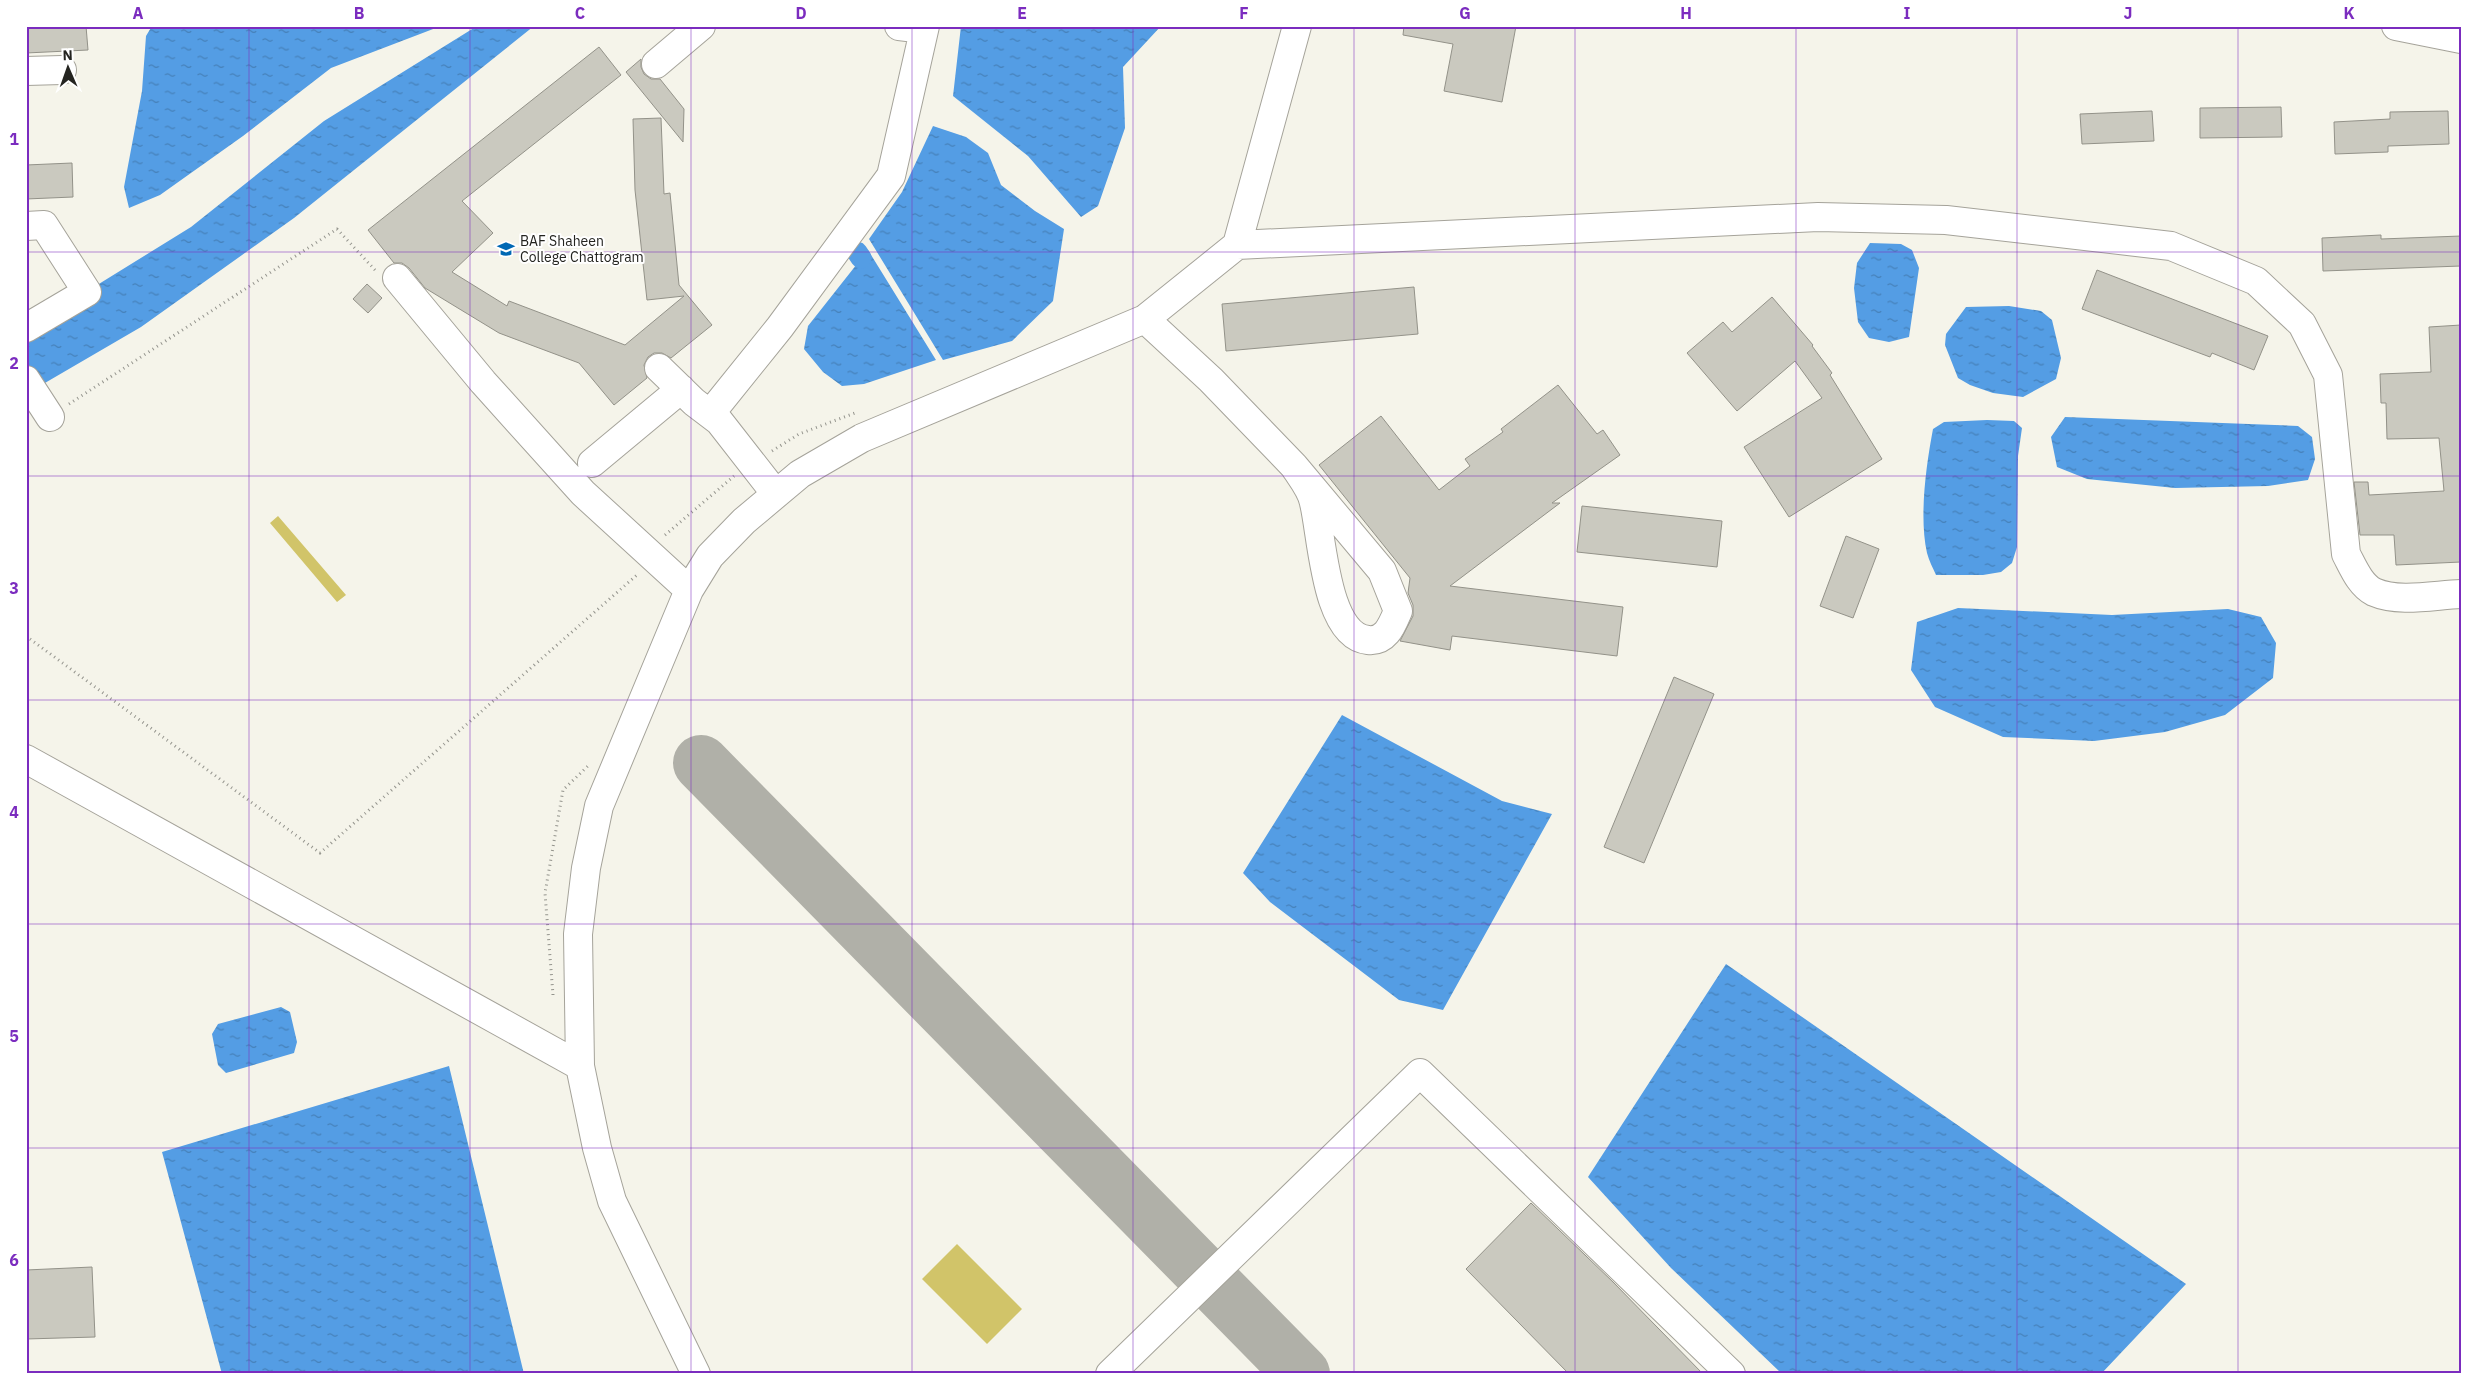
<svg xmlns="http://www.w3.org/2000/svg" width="2487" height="1400" font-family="'IBM Plex Sans',sans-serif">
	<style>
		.green { fill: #d1c469 }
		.water { fill: url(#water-ripples) }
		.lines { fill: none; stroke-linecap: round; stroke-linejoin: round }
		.canal { stroke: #549de4; stroke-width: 21 }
		.taxiway { stroke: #b0b0a8; stroke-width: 56 }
		.building { fill: #cac9bf; stroke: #939289 }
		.minor-casing { stroke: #a5a39a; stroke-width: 30 }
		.major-casing { stroke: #a5a39a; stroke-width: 30 }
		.path { stroke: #94948d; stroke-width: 3; stroke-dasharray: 1 4; stroke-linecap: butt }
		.minor { stroke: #fff; stroke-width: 28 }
		.major { stroke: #fff; stroke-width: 28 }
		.grid { fill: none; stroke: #7b2cbf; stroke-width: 1; stroke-opacity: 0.55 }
		.labels { text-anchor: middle; stroke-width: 4; stroke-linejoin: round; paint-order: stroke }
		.poi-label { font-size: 14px; fill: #242420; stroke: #fff; text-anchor: start }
		.neatline { fill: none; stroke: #7b2cbf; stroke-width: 2 }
		.grid-label { font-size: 16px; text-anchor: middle; font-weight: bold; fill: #7b2cbf }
	</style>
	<defs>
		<pattern id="water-ripples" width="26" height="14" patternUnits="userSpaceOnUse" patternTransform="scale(1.25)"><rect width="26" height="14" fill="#549de4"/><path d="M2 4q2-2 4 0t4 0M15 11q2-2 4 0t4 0" fill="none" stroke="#4580b8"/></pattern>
	</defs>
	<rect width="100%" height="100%" fill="#f5f4ea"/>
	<path class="green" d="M278 516 346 595 337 602 270 523Z
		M957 1244 1022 1309 987 1344 922 1279Z"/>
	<path class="water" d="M152 26H441L331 68 243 136 160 195 129 208 124 187 142 91 146 36Z
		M477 26H534L294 218 141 327 26 394V329L191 227 324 121Z
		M961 26H1161L1123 67 1125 128 1098 206 1081 217 1028 156 953 96Z
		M933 126 966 137 988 153 1001 185 1035 211 1064 229 1053 301 1012 341 943 360 869 239 902 192Z
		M1870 243 1901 244 1912 250 1919 268 1909 337 1889 342 1869 338 1858 322 1854 288 1857 263Z
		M868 250 936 360 864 384 842 386 823 372 804 349 808 326Z
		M2009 306 2041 311 2052 320 2061 358 2056 379 2023 397 1993 393 1970 385 1958 378 1945 345 1946 334 1966 307Z
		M2065 417 2298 426 2312 437 2315 459 2308 480 2268 486 2175 488 2087 479 2057 467 2051 437Z
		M1987 420 2014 421 2022 428 2018 456 2017 547 2012 563 2001 572 1983 575H1936C1933 568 1929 561 1927 553 1919 517 1926 466 1933 429L1944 422Z
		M1958 608 2112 615 2228 609 2261 617 2276 643 2273 678 2225 715 2165 732 2094 741 2003 737 1935 707 1911 670 1917 622Z
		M1342 715 1502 801 1552 814 1443 1010 1399 1000 1270 902 1243 873Z
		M1726 964 2186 1284 2101 1374H1782L1671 1268 1588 1177Z
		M281 1007 290 1012 297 1042 294 1053 226 1073 218 1065 212 1034 218 1024Z
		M449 1066 524 1374H222L162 1152Z"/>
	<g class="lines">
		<path class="canal" d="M857 252 861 258"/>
		<path class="taxiway" d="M701 763 1302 1374"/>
	</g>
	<path class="building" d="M26 26H86L88 50 26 53Z
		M1404 26H1516L1502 102 1444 91 1453 44 1403 35Z
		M599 47 621 75 462 201 493 233 452 272 507 306 509 301 625 345 684 296 647 300 635 190 633 119 661 118 664 194 670 193 679 285 712 325 671 358 662 353H654L648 357 644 365 647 378 614 405 579 363 499 333 425 288 409 268 402 263H394L368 230Z
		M641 59V67L644 74 651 79H660L684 109 683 142 626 72Z
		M2281 107 2282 137 2200 138V108Z
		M2152 111 2154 141 2082 144 2080 114Z
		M2448 111 2449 144 2388 146V152L2335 154 2334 122 2390 119V112Z
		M72 163 73 197 26 199V165Z
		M2381 235V239L2461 236V266L2323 271 2322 238Z
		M2097 270 2268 336 2254 370 2212 353 2210 357 2082 309Z
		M367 284 382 298 368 313 353 299Z
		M1414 287 1418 334 1226 351 1222 304Z
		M1772 297 1813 345 1812 346 1832 373 1830 375 1882 459 1789 517 1744 447 1822 398 1795 361 1737 411 1687 353 1723 322 1732 332Z
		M2461 325V562L2396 565 2394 535H2360L2354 482H2368L2369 495 2444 491 2439 438 2387 439 2386 403H2381L2380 374 2431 372 2429 327Z
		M1558 385 1597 434 1603 430 1620 455 1552 503H1560L1450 586 1623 607 1617 656 1452 636 1450 650 1400 641 1413 616V605L1408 593 1410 578 1319 465 1381 416 1439 490 1470 466 1465 459 1503 432 1501 429Z
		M1582 506 1722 521 1717 567 1577 552Z
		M1846 536 1879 549 1853 618 1820 606Z
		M1674 677 1714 694 1644 863 1604 847Z
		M1531 1203 1613 1282 1703 1374H1569L1466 1269Z
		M92 1267 95 1337 26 1339V1270Z"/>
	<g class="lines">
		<g class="minor-casing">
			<path id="minor" d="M899 26 924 29
				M656 64 701 26
				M26 71 62 70
				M26 226 44 225 87 292 26 328
				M1237 245 1297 26
				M397 278 483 382 583 493 689 590
				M1145 319 1211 380 1294 466 1382 571 1398 611C1392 625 1386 642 1368 640 1325 636 1322 535 1314 503 1312 490 1301 477 1294 466
				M659 368 694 402 719 421 776 494
				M26 380 50 417
				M710 414 780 327 891 176 925 26
				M592 463 681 389
				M26 759 580 1066 597 1148 612 1201 696 1374
				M580 1066 578 934 586 868 599 806 689 590 710 556 744 521 800 474 862 438 1145 319 1237 245 1818 217 1946 220 2171 246 2256 281 2302 324 2328 375 2346 554C2353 567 2360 585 2374 592 2399 603 2434 595 2461 594
				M1110 1374 1420 1073 1731 1374"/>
		</g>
		<g class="major-casing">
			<path id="major" d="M2396 26 2461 39"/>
		</g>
		<path class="path" d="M69 404 337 229 375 270
			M772 451 799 434 855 413
			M665 535 734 476
			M26 636 320 853 638 574
			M553 995 545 893 563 790 590 764"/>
		<use href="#minor" class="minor"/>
		<use href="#major" class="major"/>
	</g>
	<path class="grid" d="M249 26V1374M470 26V1374M691 26V1374M912 26V1374M1133 26V1374M1354 26V1374M1575 26V1374M1796 26V1374M2017 26V1374M2238 26V1374M26 252H2461M26 476H2461M26 700H2461M26 924H2461M26 1148H2461"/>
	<defs>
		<g id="school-bare" transform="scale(1.35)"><path d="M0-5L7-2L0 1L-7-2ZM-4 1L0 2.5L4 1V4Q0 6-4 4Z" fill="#0068b4" stroke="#fff" stroke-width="2.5" paint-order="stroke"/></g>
	</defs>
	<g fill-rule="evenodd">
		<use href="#school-bare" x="506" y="249"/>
	</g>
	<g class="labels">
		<g class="poi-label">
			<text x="520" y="246">BAF Shaheen<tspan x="520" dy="16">College Chattogram</tspan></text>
		</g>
	</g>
	<rect width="2487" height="1400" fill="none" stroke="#ffffff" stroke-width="55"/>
	<g transform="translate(68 68) rotate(358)" stroke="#ffffff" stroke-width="4" paint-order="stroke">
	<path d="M0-4L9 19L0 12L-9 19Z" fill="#242420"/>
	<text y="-8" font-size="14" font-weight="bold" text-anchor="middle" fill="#242420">N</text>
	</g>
	<rect x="28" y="28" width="2432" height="1344" class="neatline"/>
	<g class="grid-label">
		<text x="138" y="19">A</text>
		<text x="359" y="19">B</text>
		<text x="580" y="19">C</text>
		<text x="801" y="19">D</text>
		<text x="1022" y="19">E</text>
		<text x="1244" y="19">F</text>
		<text x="1465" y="19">G</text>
		<text x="1686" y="19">H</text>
		<text x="1907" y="19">I</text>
		<text x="2128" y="19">J</text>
		<text x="2349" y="19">K</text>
		<text x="14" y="145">1</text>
		<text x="14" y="369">2</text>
		<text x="14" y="594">3</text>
		<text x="14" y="818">4</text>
		<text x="14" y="1042">5</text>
		<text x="14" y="1266">6</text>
	</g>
</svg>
